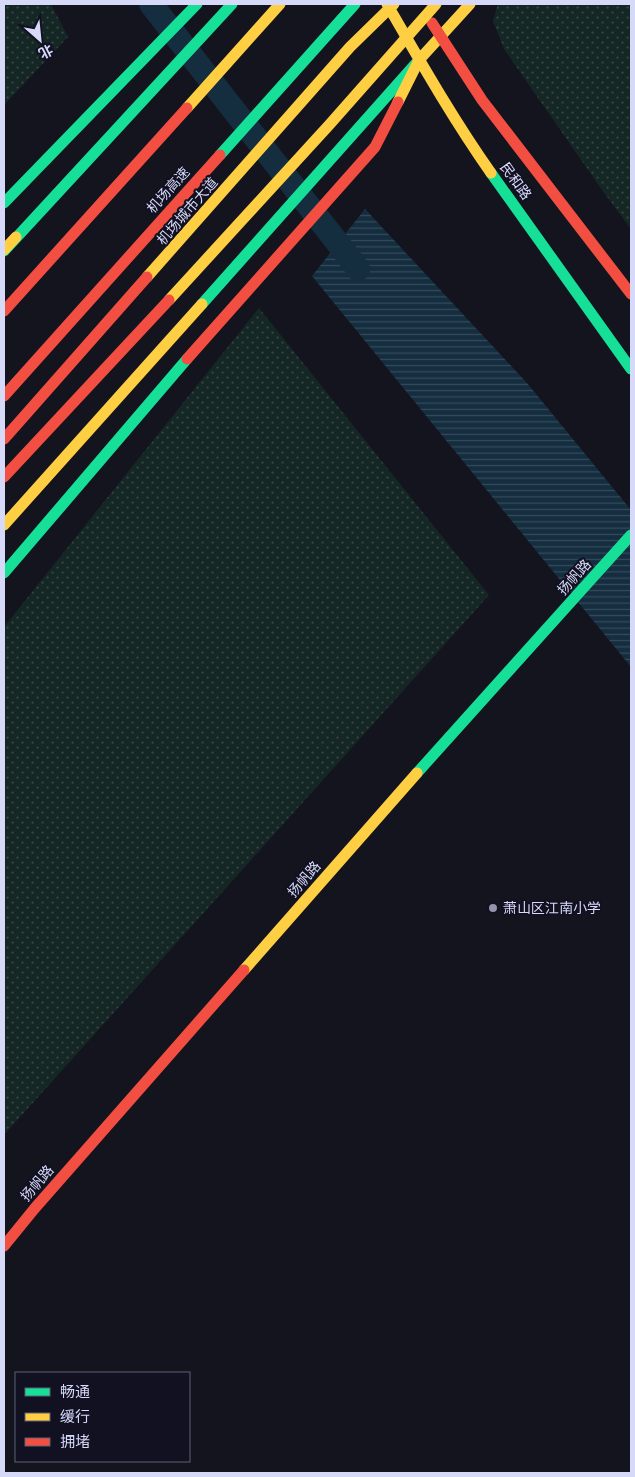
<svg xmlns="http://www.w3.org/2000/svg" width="635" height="1477" font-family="'IBM Plex Sans','Noto Sans SC',sans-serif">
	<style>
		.green { fill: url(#green-dots) }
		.water { fill: url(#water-rules) }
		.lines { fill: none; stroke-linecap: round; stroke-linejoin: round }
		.canal { stroke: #142d3f; stroke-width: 24 }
		.fast { stroke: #16e098; stroke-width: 11 }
		.slow { stroke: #ffcf43; stroke-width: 11 }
		.jam { stroke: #f24e42; stroke-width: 11 }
		.slow-bridge { stroke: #ffcf43; stroke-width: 11 }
		.jam-bridge { stroke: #f24e42; stroke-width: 11 }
		.poi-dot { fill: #9394ac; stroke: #111121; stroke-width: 2 }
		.labels { text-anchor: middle; stroke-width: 4; stroke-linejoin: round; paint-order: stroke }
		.street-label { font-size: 14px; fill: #d7d9f9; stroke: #111121 }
		.poi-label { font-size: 14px; fill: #d7d9f9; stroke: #111121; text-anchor: start }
	</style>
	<defs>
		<pattern id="green-dots" width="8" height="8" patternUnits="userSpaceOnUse" patternTransform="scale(1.25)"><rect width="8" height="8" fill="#152724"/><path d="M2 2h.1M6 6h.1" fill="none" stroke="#364645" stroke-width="1.8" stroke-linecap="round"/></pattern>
		<pattern id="water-rules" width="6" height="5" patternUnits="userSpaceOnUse" patternTransform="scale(1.25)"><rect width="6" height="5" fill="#142d3f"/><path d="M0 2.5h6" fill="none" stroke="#354b5c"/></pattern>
	</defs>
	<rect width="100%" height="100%" fill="#14141e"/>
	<path class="green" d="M4 4H51L68 37 4 105Z
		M498 4H631V229L602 190 504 49 493 21Z
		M259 308 489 595 4 1135V627Z"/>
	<path class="water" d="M365 209 527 383 631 510V667L312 276Z"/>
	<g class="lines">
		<path class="canal" d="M151 4 358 269"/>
		<path class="fast" d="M220 155 355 4
			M491 173 631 369
			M4 203 197 4
			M4 251 232 4
			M202 304 419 60
			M4 573 187 359
			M417 773 631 535"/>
		<path class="slow" d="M387 4C420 61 453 119 491 173
			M398 102 419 60 470 4
			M187 108 280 4
			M4 250 16 237
			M147 277 350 47 394 4
			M4 525 202 304
			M244 970 417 773"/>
		<path class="jam" d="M432 23 482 100 631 294
			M4 311 187 108
			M187 359 375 147 398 102
			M4 396 220 155
			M4 439 147 277
			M4 1246 35 1208 244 970"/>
		<path class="slow-bridge" d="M169 300 330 124 436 4"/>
		<path class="jam-bridge" d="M4 477 169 300"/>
	</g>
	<circle class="poi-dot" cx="493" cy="908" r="5"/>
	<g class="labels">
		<g class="street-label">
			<text transform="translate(516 181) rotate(54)" y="5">民和路</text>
			<text transform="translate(168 190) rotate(-48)" y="5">机场高速</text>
			<text transform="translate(187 211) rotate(-49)" y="5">机场城市大道</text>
			<text transform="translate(574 577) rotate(-48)" y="5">扬帆路</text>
			<text transform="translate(304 879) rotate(-49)" y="5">扬帆路</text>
			<text transform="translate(37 1183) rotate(-49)" y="5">扬帆路</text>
		</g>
		<g class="poi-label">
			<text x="503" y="913">萧山区江南小学</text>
		</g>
	</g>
	<rect width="635" height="1477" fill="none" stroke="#d7d9f9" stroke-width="10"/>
	<rect x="15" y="1372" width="175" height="90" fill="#111121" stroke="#606177"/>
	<rect x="25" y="1388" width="25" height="8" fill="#16e098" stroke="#606177"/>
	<text x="60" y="1397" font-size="15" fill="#d7d9f9">畅通</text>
	<rect x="25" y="1413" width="25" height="8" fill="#ffcf43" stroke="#606177"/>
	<text x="60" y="1422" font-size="15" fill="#d7d9f9">缓行</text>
	<rect x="25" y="1438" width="25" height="8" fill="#f24e42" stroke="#606177"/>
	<text x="60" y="1447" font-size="15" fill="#d7d9f9">拥堵</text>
	<g transform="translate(40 40) rotate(153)" stroke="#111121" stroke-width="4" paint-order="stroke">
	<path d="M0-4L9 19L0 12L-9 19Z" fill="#d7d9f9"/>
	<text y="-8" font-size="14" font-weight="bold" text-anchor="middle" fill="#d7d9f9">北</text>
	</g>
</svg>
